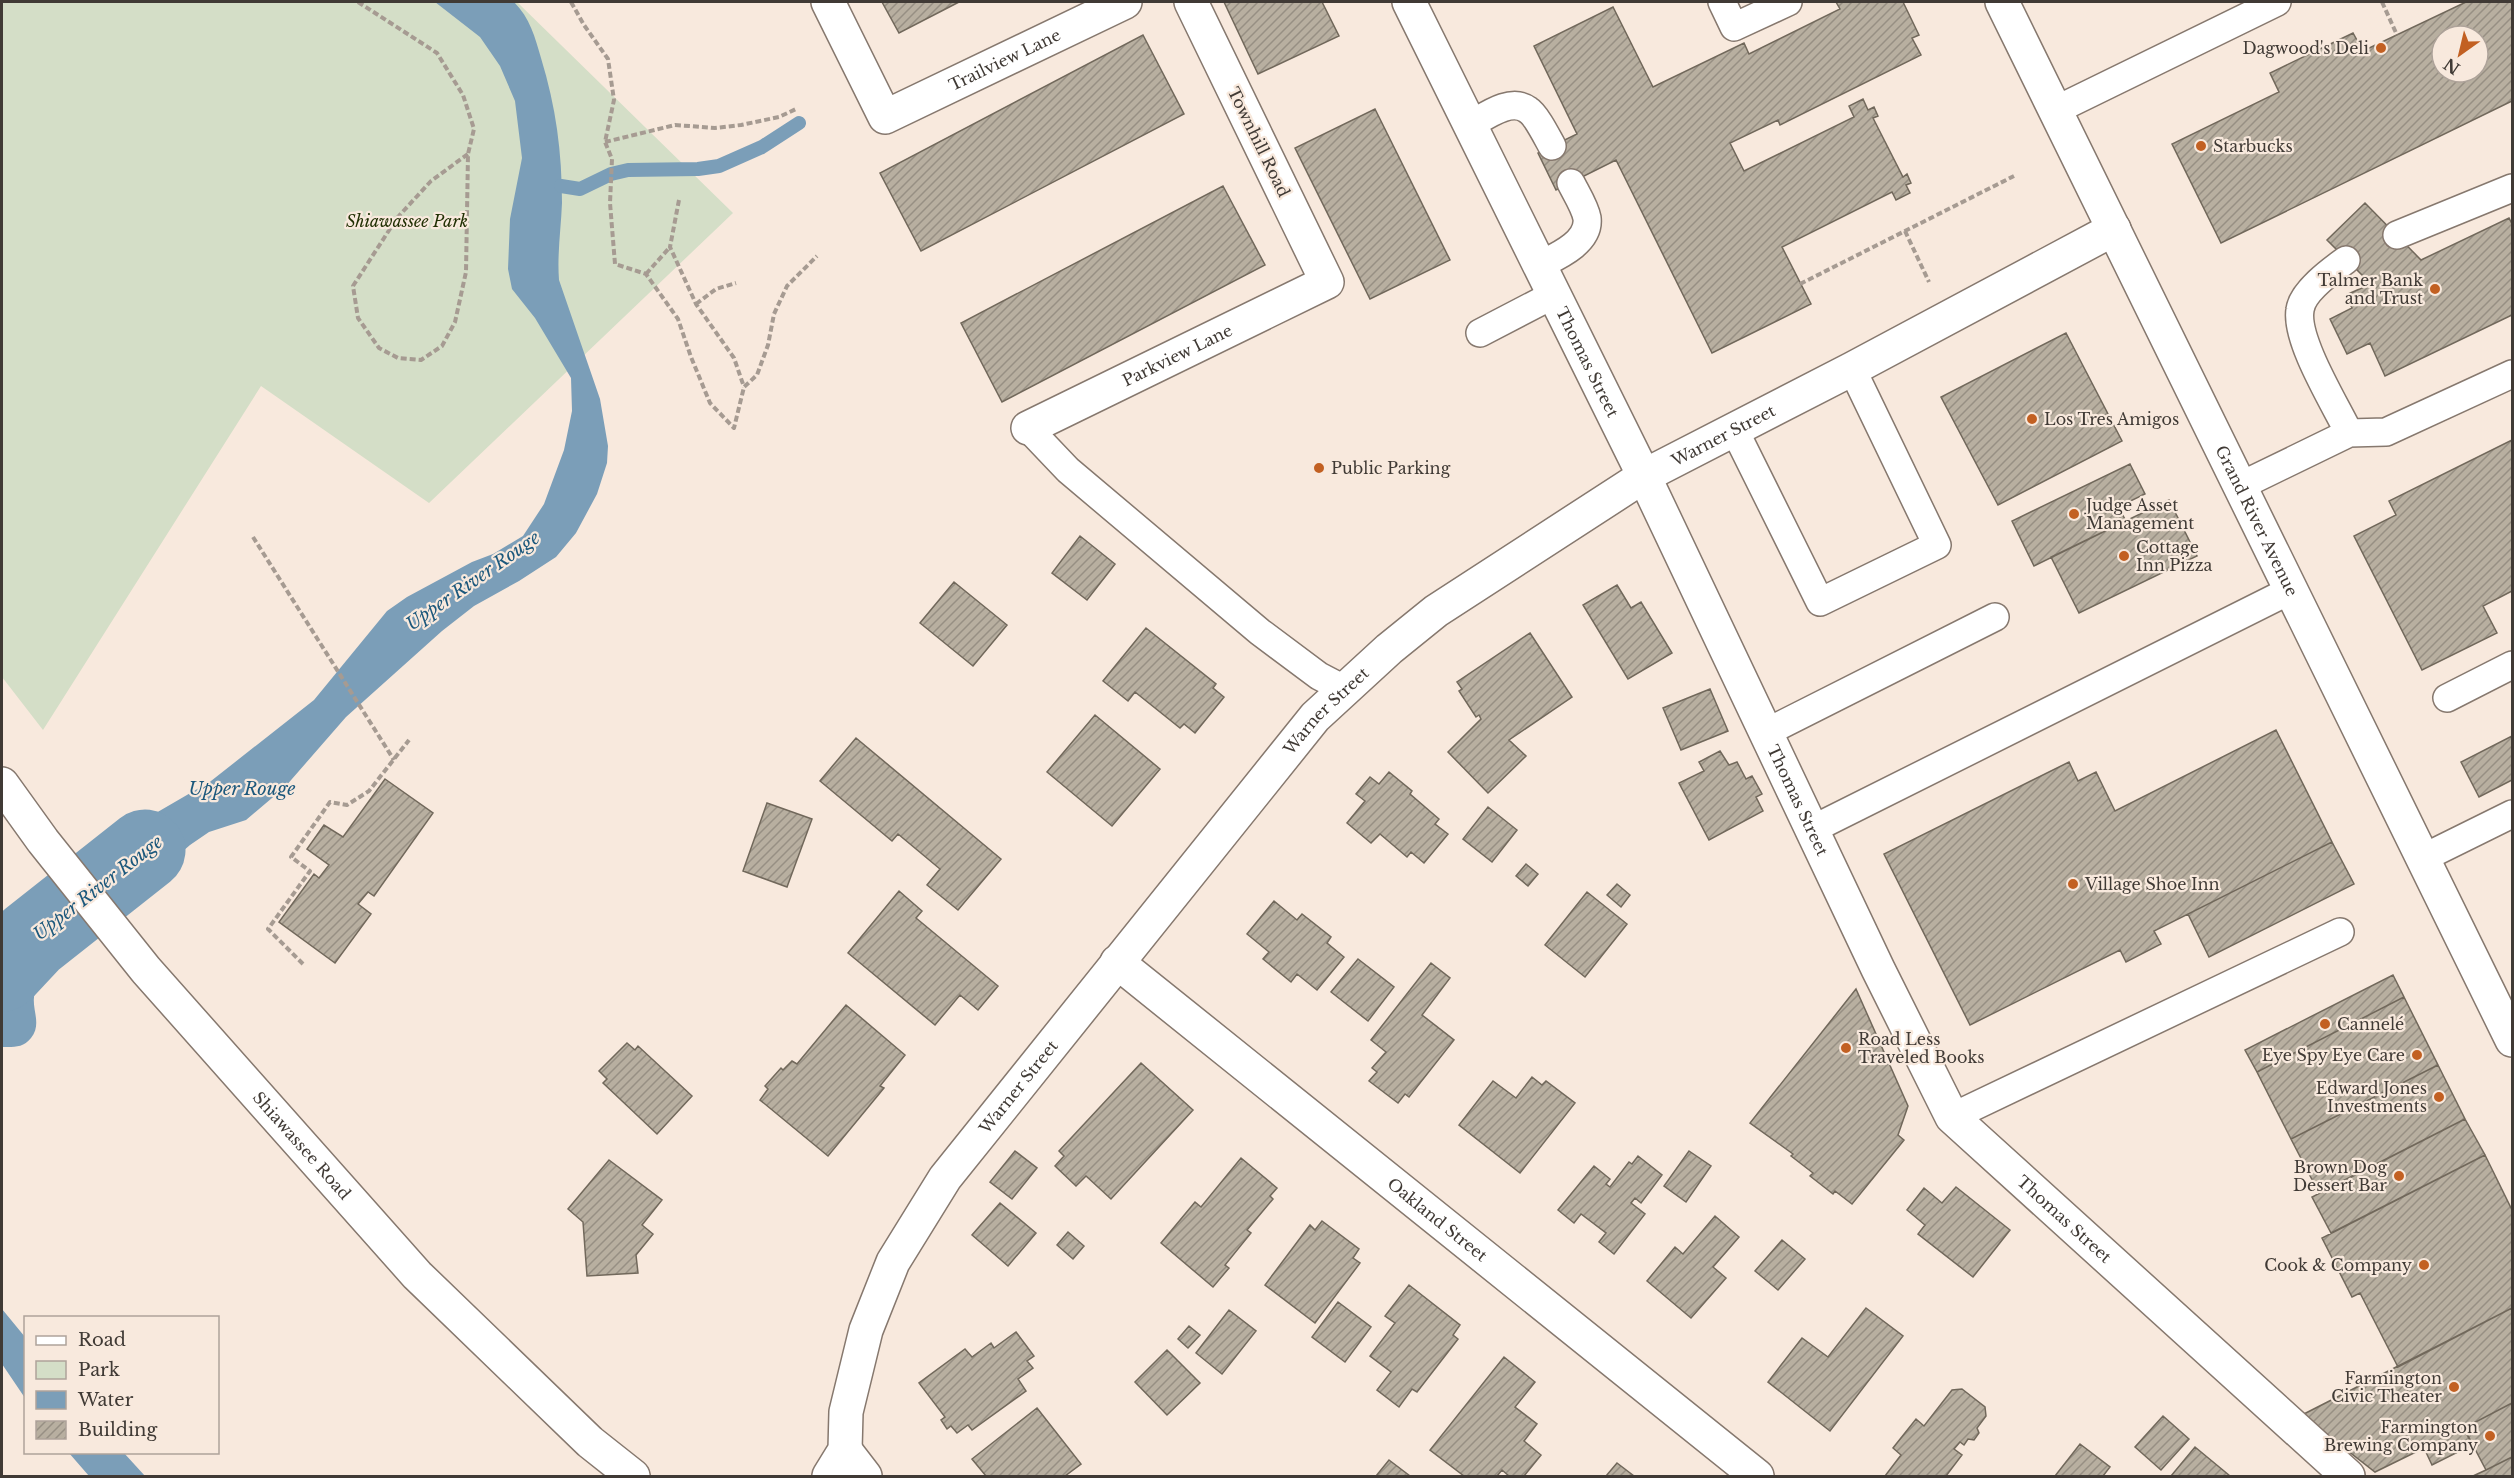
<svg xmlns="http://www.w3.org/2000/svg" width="2514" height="1478" font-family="'Libre Baskerville',serif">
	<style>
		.park { fill: #d4dec7 }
		.water { fill: #7b9eb8 }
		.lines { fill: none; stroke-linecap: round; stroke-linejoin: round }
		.stream { stroke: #7b9eb8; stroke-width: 14 }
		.river { stroke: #7b9eb8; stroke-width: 81 }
		.building { fill: url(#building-hatch); stroke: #71685b; stroke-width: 1.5; fill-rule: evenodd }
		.service-casing { stroke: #86786e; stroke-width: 30 }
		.minor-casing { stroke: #86786e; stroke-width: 36 }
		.tertiary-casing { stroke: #86786e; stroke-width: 36 }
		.secondary-casing { stroke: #86786e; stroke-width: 36 }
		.path { stroke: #a69b92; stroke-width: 4; stroke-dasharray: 6 3; stroke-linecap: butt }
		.service { stroke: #fff; stroke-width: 27 }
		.minor { stroke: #fff; stroke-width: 33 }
		.tertiary { stroke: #fff; stroke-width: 33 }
		.secondary { stroke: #fff; stroke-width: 33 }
		.poi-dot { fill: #c26022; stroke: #f8e9dd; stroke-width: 2 }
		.labels { text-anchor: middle; stroke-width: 4.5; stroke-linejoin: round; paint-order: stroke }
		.poi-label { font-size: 16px; fill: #403a35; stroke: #f8e9dd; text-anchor: end }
		.street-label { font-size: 16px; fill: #403a35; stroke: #f8e9dd }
		.park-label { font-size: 16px; font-style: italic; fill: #213004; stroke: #f8e9dd }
		.water-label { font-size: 18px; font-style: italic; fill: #1c587c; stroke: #f8e9dd }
	</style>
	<defs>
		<pattern id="building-hatch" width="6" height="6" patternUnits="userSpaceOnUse" patternTransform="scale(1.5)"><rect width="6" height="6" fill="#b8afa0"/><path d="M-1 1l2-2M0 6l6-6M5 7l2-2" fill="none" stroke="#978f83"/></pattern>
	</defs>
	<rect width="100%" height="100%" fill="#f8e9dd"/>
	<path class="park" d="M2 2H517L733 213 429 503 261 386 43 730 2 677Z"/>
	<path class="water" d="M435 2H514C530 18 535 37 541 58 556 107 562 152 562 203 561 229 557 254 559 280L600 399 608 446 607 463 597 494 576 533 556 557 519 581 474 606 442 631 346 717 285 787 246 820 209 832 190 845 56 961C48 970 38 980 35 992 30 1008 43 1023 31 1038 23 1048 14 1047 2 1047V1005L82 883 137 824 211 781 314 700 387 611 407 597 472 562 493 554 523 536 544 504 564 450 572 411 571 378 535 318 512 289 508 269 510 219 522 158 515 101 500 66 480 37Z
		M2 1309 25 1337V1398L2 1364Z
		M69 1453H124L145 1476H89Z"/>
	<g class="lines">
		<path class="stream" d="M561 186 580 189 611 174 628 170 698 169 719 166 762 147 799 123"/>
		<path class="river" d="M2 971 31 940 145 850"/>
	</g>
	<path class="building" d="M882 2H959L899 33Z
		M1224 2H1322L1339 36 1258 74Z
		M1836 2H1903L1919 35 1912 38 1921 55 1780 125 1778 120 1730 143 1744 171 1854 117 1849 106 1863 99 1868 110 1874 107 1878 116 1873 118 1903 177 1907 174 1911 183 1906 185 1910 193 1896 200 1892 192 1782 247 1811 304 1712 353 1616 160 1556 190 1538 153 1577 134 1534 46 1613 7 1653 87 1744 43 1749 54 1840 9Z
		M2466 2H2512V101L2221 243 2172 144 2279 92 2270 73 2353 33 2363 51ZM2442 36H2478V72H2442Z
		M1143 35 1184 114 921 251 880 173Z
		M1375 109 1450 260 1370 299 1295 148Z
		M1223 186 1265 265 1002 402 961 323Z
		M2365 203 2421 260 2509 218 2512 224V315L2385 376 2370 343 2347 354 2330 319 2352 308 2346 295 2371 284 2327 240Z
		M2066 333 2122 441 1998 505 1941 397Z
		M2512 440V591L2483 606 2497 633 2422 670 2354 536 2396 515 2389 501Z
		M2130 464 2145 494 2118 507 2126 521 2034 566 2012 521Z
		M2169 500 2197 556 2079 613 2051 557Z
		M1080 536 1115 564 1087 600 1052 573Z
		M954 582 1007 625 973 666 920 623Z
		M1617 585 1631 608 1641 602 1672 653 1628 679 1583 605Z
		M1146 628 1216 684 1213 688 1224 697 1195 733 1184 724 1180 728 1135 692 1128 701 1103 681Z
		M1530 633 1572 697 1509 740 1526 756 1488 793 1448 752 1481 719 1479 715 1476 717 1459 691 1462 689 1457 682Z
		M1710 689 1728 731 1681 750 1663 708Z
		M1095 715 1160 769 1112 826 1047 772Z
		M2276 730 2332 842 2154 931 2161 944 2126 962 2120 950 1970 1025 1884 854 2069 762 2078 781 2096 772 2115 811Z
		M2512 736V780L2479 797 2461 762Z
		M856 738 1001 859 958 910 927 885 940 869 898 834 892 841 820 781Z
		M1720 751 1729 765 1737 762 1746 779 1752 776 1762 794 1756 797 1763 811 1709 840 1679 783 1704 771 1699 762Z
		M1389 772 1412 791 1410 794 1439 819 1435 824 1448 834 1424 863 1411 852 1407 857 1380 834 1371 843 1347 823 1365 801 1356 794 1370 777 1379 784Z
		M385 779 433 813 374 896 368 892 358 904 371 914 335 963 279 922 314 874 319 878 329 865 307 849 324 825 343 837Z
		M767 803 812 819 787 887 743 871Z
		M1488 807 1517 830 1492 862 1463 839Z
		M2332 842 2354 884 2209 957 2188 914Z
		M1526 864 1538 874 1528 886 1516 876Z
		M1617 884 1630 895 1621 907 1607 895Z
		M899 891 922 911 916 918 998 986 978 1010 960 995 935 1025 848 953Z
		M1587 892 1627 924 1585 977 1545 945Z
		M1274 901 1297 920 1302 914 1331 937 1327 943 1344 957 1317 990 1297 974 1291 982 1263 959 1269 952 1247 934Z
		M1358 959 1394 987 1368 1021 1331 992Z
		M1431 963 1450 978 1422 1015 1454 1040 1409 1097 1405 1094 1398 1103 1369 1081 1377 1072 1372 1068 1386 1052 1371 1040Z
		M2393 975 2404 997 2257 1072 2245 1050Z
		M1856 989 1908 1106 1898 1135 1904 1140 1852 1204 1835 1191 1833 1194 1810 1176 1813 1173 1791 1156 1793 1154 1750 1123Z
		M2404 997 2438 1065 2291 1139 2257 1072Z
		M846 1005 905 1055 880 1086 884 1088 828 1156 760 1100 768 1089 765 1086 781 1068 783 1070 792 1061 797 1064Z
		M627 1043 635 1050 638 1046 692 1096 657 1134 603 1083 607 1079 599 1071Z
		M1141 1063 1193 1110 1111 1199 1086 1176 1076 1186 1055 1166 1064 1156 1059 1151Z
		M2438 1065 2465 1119 2319 1193 2291 1139Z
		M1532 1077 1542 1085 1546 1081 1575 1103 1520 1173 1459 1125 1493 1081 1516 1098Z
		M2465 1119 2485 1155 2331 1233 2312 1197Z
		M1015 1151 1037 1168 1012 1199 990 1182Z
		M1689 1151 1711 1166 1686 1202 1664 1186Z
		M2485 1155 2512 1210V1308L2398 1367 2360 1293 2352 1297 2322 1238Z
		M1638 1156 1662 1175 1641 1203 1635 1198 1631 1203 1645 1214 1614 1254 1599 1242 1606 1233 1581 1214 1574 1223 1558 1210 1594 1166 1610 1179 1606 1184 1610 1187 1629 1162 1632 1164Z
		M1241 1158 1277 1188 1270 1196 1273 1199 1247 1230 1251 1233 1225 1265 1229 1268 1213 1287 1161 1243 1195 1202 1201 1207Z
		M609 1160 662 1200 642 1225 653 1234 636 1255 638 1273 587 1276 583 1222 568 1209Z
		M1956 1187 2010 1230 1973 1277 1918 1234 1925 1225 1907 1210 1924 1188 1942 1203Z
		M1000 1203 1036 1233 1008 1266 972 1235Z
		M1715 1216 1739 1237 1713 1267 1726 1278 1691 1318 1647 1281 1675 1247 1683 1254Z
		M1322 1221 1359 1249 1353 1258 1360 1263 1315 1323 1265 1285 1310 1225 1315 1230Z
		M1068 1232 1084 1246 1073 1259 1057 1245Z
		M1782 1240 1805 1259 1778 1290 1755 1271Z
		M1409 1285 1460 1325 1453 1335 1458 1339 1417 1392 1412 1389 1399 1407 1377 1390 1391 1372 1370 1356 1395 1323 1385 1316Z
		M1338 1302 1371 1327 1345 1362 1312 1337Z
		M1866 1308 1903 1336 1830 1431 1768 1382 1802 1338 1828 1357Z
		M2512 1308V1403L2464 1428 2472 1445 2432 1465 2424 1448 2375 1472 2302 1415Z
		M1229 1310 1256 1331 1222 1374 1196 1353Z
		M1189 1326 1200 1335 1188 1348 1178 1339Z
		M1016 1332 1034 1356 1027 1361 1033 1368 1018 1379 1026 1391 972 1430 968 1425 957 1433 951 1426 947 1429 941 1420 945 1417 919 1383 965 1349 972 1357 991 1343 994 1348Z
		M1167 1350 1200 1383 1167 1415 1135 1382Z
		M1504 1357 1535 1382 1515 1407 1537 1424 1524 1441 1541 1455 1524 1476H1509L1502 1470 1497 1476H1464L1430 1450Z
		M1962 1389 1985 1407 1986 1416 1977 1428 1979 1433 1974 1440 1968 1439 1964 1445 1960 1442 1954 1449 1962 1455 1946 1476H1885L1901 1455 1893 1448 1916 1419 1924 1426 1952 1390Z
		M2512 1403V1457L2486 1470 2464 1428Z
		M1037 1408 1081 1464 1065 1476H986L972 1459Z
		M2163 1416 2189 1439 2161 1470 2135 1447Z
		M2080 1444 2110 1467 2103 1476H2055Z
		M2195 1447 2230 1476H2171Z
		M2512 1457V1476H2473L2486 1470Z
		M1389 1460 1410 1476H1376Z
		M1617 1463 1634 1476H1606Z"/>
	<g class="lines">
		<g class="service-casing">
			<path id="service" d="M1722 2 1734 27 1788 2
				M2056 110 2277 2
				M1470 125C1486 116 1511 97 1528 110 1536 115 1547 137 1552 146
				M2397 235 2512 188
				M2346 260C2332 270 2302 292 2300 310 2295 340 2335 404 2349 433
				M1540 265C1558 256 1590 242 1587 218 1585 207 1576 193 1571 183
				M1480 333 1555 294
				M1028 428 1068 470 1260 632 1319 676 1344 689
				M1734 429 1820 602 1937 545 1852 369
				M2240 486 2349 433 2386 432 2512 374
				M2447 698 2512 665
				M1767 732 1995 617
				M1813 829 2291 590
				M2423 858 2512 814
				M1952 1117 2340 932"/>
		</g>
		<g class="minor-casing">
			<g id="minor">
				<path id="s1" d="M828 2 885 117 1125 2"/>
				<path id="s2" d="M1409 2 1644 476 1878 969 1952 1117 2348 1476"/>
				<path id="s3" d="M1028 428 1327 282 1191 2"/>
				<path id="s4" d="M1117 962 1757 1476"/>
				<path d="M845 1450 865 1476"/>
				<path id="s5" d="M829 1476 845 1450 846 1412 866 1330 893 1262 945 1178 1315 717 1389 649 1436 611 1644 476 1852 369 2114 229"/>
			</g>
		</g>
		<g class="tertiary-casing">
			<g id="tertiary">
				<path id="s6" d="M2 784 43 841 146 970 417 1275 590 1442 633 1476"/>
			</g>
		</g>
		<g class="secondary-casing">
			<g id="secondary">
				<path id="s7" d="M2002 2 2512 1040"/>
			</g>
		</g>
		<path class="path" d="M358 2 437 53 463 95 474 129 468 154 466 272 455 322 442 346 421 360 398 358 379 348 358 318 353 286 397 218 431 181 468 154
			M571 2 584 25 608 59 614 100 605 142 612 159 610 203 615 264 646 274 678 319 691 357 710 403 734 428 744 387 757 375 768 345 774 314 787 286 817 256
			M2382 2 2397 35
			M605 142 675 125 715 128 741 125 779 117 796 109
			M679 200 670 247 696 304 734 358 744 387
			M1905 231 1929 282
			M646 274 670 247
			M1800 284 2014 176
			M696 304 716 289 736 283
			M253 537 394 760
			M303 964 268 929 310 871 291 857 330 802 347 805 369 791 409 740"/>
		<use href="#service" class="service"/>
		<use href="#minor" class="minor"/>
		<use href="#tertiary" class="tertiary"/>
		<use href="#secondary" class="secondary"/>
	</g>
	<g class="poi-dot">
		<circle cx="2381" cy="48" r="6"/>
		<circle cx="2201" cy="146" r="6"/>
		<circle cx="2435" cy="289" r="6"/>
		<circle cx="2032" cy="419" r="6"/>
		<circle cx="1319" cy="468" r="6"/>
		<circle cx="2074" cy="514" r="6"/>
		<circle cx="2124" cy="556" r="6"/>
		<circle cx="2073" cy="884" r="6"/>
		<circle cx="2325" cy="1024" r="6"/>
		<circle cx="1846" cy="1048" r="6"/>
		<circle cx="2417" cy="1055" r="6"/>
		<circle cx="2439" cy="1097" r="6"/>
		<circle cx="2399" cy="1176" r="6"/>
		<circle cx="2424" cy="1265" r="6"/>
		<circle cx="2454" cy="1387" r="6"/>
		<circle cx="2490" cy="1436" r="6"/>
	</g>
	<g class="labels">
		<g class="poi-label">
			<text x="2369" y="54">Dagwood's Deli</text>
			<text x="2213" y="152" text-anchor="start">Starbucks</text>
			<text x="2423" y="286">Talmer Bank<tspan x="2423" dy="18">and Trust</tspan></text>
			<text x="2044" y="425" text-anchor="start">Los Tres Amigos</text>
			<text x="1331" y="474" text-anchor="start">Public Parking</text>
			<text x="2086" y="511" text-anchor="start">Judge Asset<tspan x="2086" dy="18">Management</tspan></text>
			<text x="2136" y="553" text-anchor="start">Cottage<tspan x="2136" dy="18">Inn Pizza</tspan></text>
			<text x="2085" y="890" text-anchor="start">Village Shoe Inn</text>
			<text x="2337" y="1030" text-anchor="start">Cannelé</text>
			<text x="1858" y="1045" text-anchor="start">Road Less<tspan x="1858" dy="18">Traveled Books</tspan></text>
			<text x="2405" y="1061">Eye Spy Eye Care</text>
			<text x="2427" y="1094">Edward Jones<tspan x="2427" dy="18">Investments</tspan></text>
			<text x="2387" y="1173">Brown Dog<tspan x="2387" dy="18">Dessert Bar</tspan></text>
			<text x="2412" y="1271">Cook &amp; Company</text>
			<text x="2442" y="1384">Farmington<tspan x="2442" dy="18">Civic Theater</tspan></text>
			<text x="2478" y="1433">Farmington<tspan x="2478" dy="18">Brewing Company</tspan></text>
		</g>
		<g class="street-label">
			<text dy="6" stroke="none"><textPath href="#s1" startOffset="261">Trailview Lane</textPath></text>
			<text transform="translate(1259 142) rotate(64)" y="6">Townhill Road</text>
			<text dy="6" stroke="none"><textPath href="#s3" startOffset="166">Parkview Lane</textPath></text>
			<text dy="6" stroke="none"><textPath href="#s2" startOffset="402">Thomas Street</textPath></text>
			<text dy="6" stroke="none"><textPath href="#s5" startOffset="1414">Warner Street</textPath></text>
			<text dy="6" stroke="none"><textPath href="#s7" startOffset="578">Grand River Avenue</textPath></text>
			<text dy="6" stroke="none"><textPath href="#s5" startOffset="928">Warner Street</textPath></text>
			<text dy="6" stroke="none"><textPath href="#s2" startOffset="888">Thomas Street</textPath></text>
			<text dy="6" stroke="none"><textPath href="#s5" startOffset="442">Warner Street</textPath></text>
			<text dy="6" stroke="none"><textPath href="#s6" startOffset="470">Shiawassee Road</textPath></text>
			<text dy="6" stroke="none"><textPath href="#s2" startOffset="1392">Thomas Street</textPath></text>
			<text dy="6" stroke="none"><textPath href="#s4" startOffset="411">Oakland Street</textPath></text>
		</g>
		<g class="park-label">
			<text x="407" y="227">Shiawassee Park</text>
		</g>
		<g class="water-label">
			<text transform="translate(473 581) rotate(-35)" y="6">Upper River Rouge</text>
			<text x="242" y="795">Upper Rouge</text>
			<text transform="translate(98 888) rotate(-38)" y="6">Upper River Rouge</text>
		</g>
	</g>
	<rect width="2514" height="1478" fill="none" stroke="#403a35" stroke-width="6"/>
	<rect x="24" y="1316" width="195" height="138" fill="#f8e9dd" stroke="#aea39a" stroke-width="1.5"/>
	<rect x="36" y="1336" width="30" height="9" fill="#ffffff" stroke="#aea39a" stroke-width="1.5"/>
	<text x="78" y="1346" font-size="18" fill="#403a35">Road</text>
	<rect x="36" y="1361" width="30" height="18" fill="#d4dec7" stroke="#aea39a" stroke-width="1.5"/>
	<text x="78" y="1376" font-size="18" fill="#403a35">Park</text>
	<rect x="36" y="1391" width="30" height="18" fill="#7b9eb8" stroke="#aea39a" stroke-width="1.5"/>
	<text x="78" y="1406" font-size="18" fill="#403a35">Water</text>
	<rect x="36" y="1421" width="30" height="18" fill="url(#building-hatch)" stroke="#aea39a" stroke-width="1.5"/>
	<text x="78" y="1436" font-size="18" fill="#403a35">Building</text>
	<g transform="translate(2460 54) rotate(214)"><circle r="28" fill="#f8e9dd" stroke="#aea39a" stroke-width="1.5"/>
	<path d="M0-4.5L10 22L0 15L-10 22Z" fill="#c26022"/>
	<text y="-9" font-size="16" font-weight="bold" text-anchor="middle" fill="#403a35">N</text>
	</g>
</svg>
